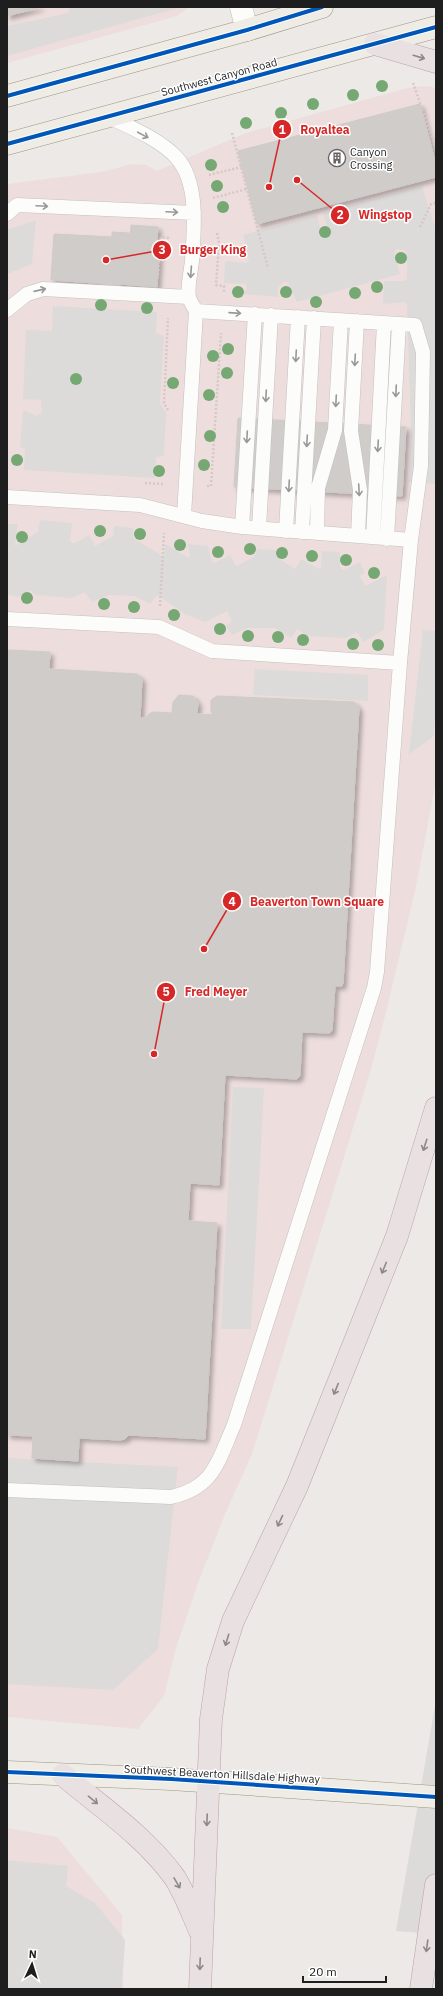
<svg xmlns="http://www.w3.org/2000/svg" width="443" height="1996" font-family="'IBM Plex Sans',sans-serif">
	<style>
		.commercial { fill: #eddedd }
		.parking { fill: #dcdbda }
		.building { fill: #cfccc9; stroke: #cfcbc8; filter: url(#shadow) }
		.lines { fill: none; stroke-linecap: round; stroke-linejoin: round }
		.lane-casing { stroke: #c2c0bf; stroke-width: 15 }
		.street-casing { stroke: #c2c0bf; stroke-width: 23 }
		.primary-casing { stroke: #a09585; stroke-width: 23 }
		.highway-casing { stroke: #bea0ab; stroke-width: 23 }
		.path { stroke: #d5c8c7; stroke-width: 2.5; stroke-dasharray: 2 2; stroke-linecap: butt }
		.lane { stroke: #fcfcfb; stroke-width: 14 }
		.street { stroke: #fcfcfb; stroke-width: 22 }
		.primary { stroke: #efebe5; stroke-width: 22 }
		.highway { stroke: #e9e0e1; stroke-width: 22 }
		.cycleway-casing { stroke: #fff; stroke-width: 6 }
		.cycleway { stroke: #0057b8; stroke-width: 4 }
		.tree { fill: #76a874 }
		.oneway { stroke: #8e8989 }
		.oneway2 { stroke: #989898 }
		.labels { text-anchor: middle; stroke-width: 3; stroke-linejoin: round; paint-order: stroke }
		.street-label { font-size: 11px; fill: #1e1e1e; stroke: #fff }
		.poi-label { font-size: 11px; fill: #1e1e1e; stroke: #fff; text-anchor: start }
		.leader { fill: none; stroke: #d62828; stroke-width: 1.5 }
		.callout-dot { fill: #d62828; stroke: #fff; stroke-width: 1.5 }
		.mark-label { font-size: 12px; text-anchor: middle; font-weight: bold; fill: #fff }
		.callout-label { font-size: 12px; text-anchor: middle; font-weight: bold; fill: #d62828; stroke: #fff; stroke-width: 3; stroke-linejoin: round; paint-order: stroke }
	</style>
	<defs>
		<filter id="shadow"><feDropShadow dx="3.5" dy="3.5" stdDeviation="2" flood-color="#0004"/></filter>
	</defs>
	<rect width="100%" height="100%" fill="#ece9e6"/>
	<path class="commercial" d="M7 7H189L177 16 7 63Z
		M424 86 433 87 436 89V780L416 887 386 1012 370 1073 252 1454 225 1514 198 1583 176 1648 164 1696 138 1729 7 1717V184L102 172 132 164 146 165 157 171 246 133 408 88Z
		M7 1828 57 1837 122 1915 123 1989H7Z"/>
	<path class="parking" d="M69 7H181L7 56V26L69 13Z
		M422 186 436 231V484L409 482 411 432 407 304 404 302 383 304 384 281H405L407 278V254L404 250 397 249 394 252 400 274 297 302 287 281 282 283 278 288V297L243 294 247 288 246 284 224 283 225 261 246 263 249 261 243 235 317 215 322 235 327 237 329 234 323 213Z
		M36 220 32 264 7 274V230Z
		M53 306 157 312 156 333 164 336 160 403 166 413 164 456 156 457 155 478 24 470 25 449 20 447 23 410 36 416 42 412 41 400 23 399 26 330 52 331Z
		M40 520 72 523 70 540 72 543H75L89 535 95 546 113 536 114 526 133 528V538L164 557 165 544 189 558 190 556 188 544 208 546 212 562 215 563 230 555 236 566 254 557 257 549 276 550 278 558 295 569 301 559 319 569 321 567 322 551 340 552V568L343 570 360 562 365 573 360 576 365 586 387 575 384 630 363 642 357 632 346 638 308 636 297 629 291 638 275 628H248L232 635 226 625 232 622 227 611 205 622 185 614 157 595 150 604 135 596 109 595 92 602 85 592 72 598 35 595 31 590 17 597 7 594V524H18L15 546 38 532Z
		M423 630 436 631V714L433 737 409 754Z
		M255 669 368 675V701L253 695Z
		M233 1087 264 1088 251 1329H221Z
		M7 1458 178 1467 158 1649 113 1690 7 1684Z
		M436 1700V1934L396 1931Z
		M7 1860 68 1866 66 1886 95 1903 125 1940 122 1989H7Z"/>
	<path class="building" d="M7 7H41L7 16Z
		M420 104 436 165V177L257 224 238 151Z
		M131 225 158 227 157 240 160 241 157 287 120 284V289H110V285L95 283 51 280 54 234 112 237V232L129 233V238L130 239Z
		M238 418 406 427 402 496 234 487Z
		M7 650 50 652 49 669 137 674 142 679 140 718H146L149 714 153 712 172 713 173 702 179 695 193 696 198 703 197 714 213 715 211 711V700L217 696 354 702 359 708 343 983 342 986H335L332 1030 330 1033 302 1032 300 1076 297 1079 225 1075 219 1185 190 1183 188 1221 217 1223 205 1439 129 1435 125 1439 120 1440 79 1438 78 1461 32 1458 33 1436 7 1435Z"/>
	<g class="lines">
		<g class="lane-casing">
			<path id="lane" d="M109 117C130 127 161 140 177 158 199 183 194 230 192 261 191 270 187 288 189 297 190 302 194 307 196 311L184 516
				M7 214 17 205 194 213
				M7 310 27 294 43 289 189 297
				M357 321 351 431 360 490 358 536
				M7 497 140 505 202 521 242 527 411 540
				M242 527 255 314
				M259 528 271 315
				M286 531 298 317
				M302 532 314 318
				M317 533 318 488 335 430 341 320
				M373 537 384 323
				M387 539 399 324
				M7 619 159 627 212 651 400 663 411 540 421 466 423 352 415 325 196 311
				M7 1490 171 1497C214 1488 218 1461 234 1425L374 988 377 972 400 663"/>
		</g>
		<g class="street-casing">
			<path id="street" d="M241 7 247 30"/>
		</g>
		<g class="primary-casing">
			<path id="primary" d="M7 96 247 30 322 7
				M7 144 436 27
				M7 1772 171 1779 436 1797"/>
		</g>
		<g class="highway-casing">
			<path id="highway" d="M375 44 436 62
				M63 1775C101 1807 146 1837 175 1878 185 1894 192 1913 200 1931
				M200 1989 211 1719 218 1669 233 1621 297 1486 397 1236 436 1108
				M421 1989 436 1885"/>
		</g>
		<path class="path" d="M413 83 436 148
			M232 133 268 268
			M209 175 241 167
			M213 198 247 189
			M420 227 431 204 436 203
			M217 233 219 243 216 285 224 286V292
			M158 275 161 237 171 238
			M168 410 164 403 168 318
			M145 483 164 484
			M207 486H211L221 333
			M160 606 164 533"/>
		<use href="#lane" class="lane"/>
		<use href="#street" class="street"/>
		<use href="#primary" class="primary"/>
		<use href="#highway" class="highway"/>
		<g class="cycleway-casing">
			<path id="cycleway" d="M7 96 247 30 322 7
				M7 144 436 27
				M7 1772 171 1779 436 1797"/>
		</g>
		<use href="#cycleway" class="cycleway"/>
	</g>
	<g class="tree">
		<circle cx="382" cy="86" r="6"/>
		<circle cx="353" cy="95" r="6"/>
		<circle cx="313" cy="104" r="6"/>
		<circle cx="281" cy="113" r="6"/>
		<circle cx="246" cy="123" r="6"/>
		<circle cx="211" cy="165" r="6"/>
		<circle cx="217" cy="186" r="6"/>
		<circle cx="223" cy="207" r="6"/>
		<circle cx="325" cy="232" r="6"/>
		<circle cx="401" cy="258" r="6"/>
		<circle cx="377" cy="287" r="6"/>
		<circle cx="238" cy="292" r="6"/>
		<circle cx="286" cy="292" r="6"/>
		<circle cx="355" cy="293" r="6"/>
		<circle cx="316" cy="302" r="6"/>
		<circle cx="101" cy="305" r="6"/>
		<circle cx="147" cy="308" r="6"/>
		<circle cx="228" cy="349" r="6"/>
		<circle cx="213" cy="356" r="6"/>
		<circle cx="227" cy="373" r="6"/>
		<circle cx="76" cy="379" r="6"/>
		<circle cx="173" cy="383" r="6"/>
		<circle cx="209" cy="395" r="6"/>
		<circle cx="210" cy="436" r="6"/>
		<circle cx="17" cy="460" r="6"/>
		<circle cx="204" cy="465" r="6"/>
		<circle cx="159" cy="471" r="6"/>
		<circle cx="100" cy="531" r="6"/>
		<circle cx="140" cy="534" r="6"/>
		<circle cx="22" cy="537" r="6"/>
		<circle cx="180" cy="545" r="6"/>
		<circle cx="250" cy="549" r="6"/>
		<circle cx="218" cy="552" r="6"/>
		<circle cx="282" cy="553" r="6"/>
		<circle cx="312" cy="556" r="6"/>
		<circle cx="346" cy="560" r="6"/>
		<circle cx="374" cy="573" r="6"/>
		<circle cx="27" cy="598" r="6"/>
		<circle cx="104" cy="604" r="6"/>
		<circle cx="134" cy="607" r="6"/>
		<circle cx="174" cy="615" r="6"/>
		<circle cx="220" cy="629" r="6"/>
		<circle cx="248" cy="636" r="6"/>
		<circle cx="278" cy="637" r="6"/>
		<circle cx="303" cy="640" r="6"/>
		<circle cx="353" cy="644" r="6"/>
		<circle cx="378" cy="645" r="6"/>
	</g>
	<defs><path id="oneway-shaft" d="M-6 0H5M1.5-3L5.5 0L1.5 3" fill="none" stroke-width="1.6" stroke-linecap="round" stroke-linejoin="round"/></defs>
	<g class="oneway">
		<use href="#oneway-shaft" transform="translate(419 57) rotate(16)"/>
		<use href="#oneway-shaft" transform="translate(425 1145) rotate(108)"/>
		<use href="#oneway-shaft" transform="translate(384 1268) rotate(112)"/>
		<use href="#oneway-shaft" transform="translate(336 1389) rotate(112)"/>
		<use href="#oneway-shaft" transform="translate(280 1521) rotate(115)"/>
		<use href="#oneway-shaft" transform="translate(227 1640) rotate(107)"/>
		<use href="#oneway-shaft" transform="translate(93 1800) rotate(39)"/>
		<use href="#oneway-shaft" transform="translate(207 1820) rotate(92)"/>
		<use href="#oneway-shaft" transform="translate(177 1883) rotate(60)"/>
		<use href="#oneway-shaft" transform="translate(427 1946) rotate(98)"/>
		<use href="#oneway-shaft" transform="translate(200 1964) rotate(92)"/>
	</g>
	<g class="oneway2">
		<use href="#oneway-shaft" transform="translate(143 135) rotate(28)"/>
		<use href="#oneway-shaft" transform="translate(42 206) rotate(3)"/>
		<use href="#oneway-shaft" transform="translate(172 212) rotate(3)"/>
		<use href="#oneway-shaft" transform="translate(191 272) rotate(94)"/>
		<use href="#oneway-shaft" transform="translate(40 290) rotate(-13)"/>
		<use href="#oneway-shaft" transform="translate(235 313) rotate(4)"/>
		<use href="#oneway-shaft" transform="translate(296 356) rotate(93)"/>
		<use href="#oneway-shaft" transform="translate(355 360) rotate(93)"/>
		<use href="#oneway-shaft" transform="translate(396 391) rotate(93)"/>
		<use href="#oneway-shaft" transform="translate(266 396) rotate(93)"/>
		<use href="#oneway-shaft" transform="translate(336 401) rotate(93)"/>
		<use href="#oneway-shaft" transform="translate(247 437) rotate(93)"/>
		<use href="#oneway-shaft" transform="translate(307 441) rotate(93)"/>
		<use href="#oneway-shaft" transform="translate(378 446) rotate(93)"/>
		<use href="#oneway-shaft" transform="translate(289 486) rotate(93)"/>
		<use href="#oneway-shaft" transform="translate(359 490) rotate(87)"/>
	</g>
	<defs>
		<g id="building-ring" transform="scale(0.9)"><circle r="9.5" fill="#fff" stroke="#666564" stroke-width="1.5"/><path d="M-4-6H4V6H1V3H-1V6H-4ZM-2.5-4.3h1.7v1.8h-1.7ZM.8-4.3h1.7v1.8H.8ZM-2.5-1h1.7V.8h-1.7ZM.8-1h1.7V.8H.8Z" fill="#666564"/></g>
	</defs>
	<g fill-rule="evenodd">
		<use href="#building-ring" x="337" y="158"/>
	</g>
	<g class="labels">
		<g class="street-label">
			<text transform="translate(219 77) rotate(-15)" y="4">Southwest Canyon Road</text>
			<text transform="translate(222 1774) rotate(3)" y="4">Southwest Beaverton Hillsdale Highway</text>
		</g>
		<g class="poi-label">
			<text x="350" y="156">Canyon<tspan x="350" dy="13">Crossing</tspan></text>
		</g>
	</g>
	<path class="leader" d="M269 187L282 129M297 180L340 215M106 260L162 250M204 949L232 901M154 1054L166 992"/>
	<g class="callout-dot">
		<circle cx="269" cy="187" r="4"/>
		<circle cx="297" cy="180" r="4"/>
		<circle cx="106" cy="260" r="4"/>
		<circle cx="204" cy="949" r="4"/>
		<circle cx="154" cy="1054" r="4"/>
		<circle cx="282" cy="129" r="10"/>
		<circle cx="340" cy="215" r="10"/>
		<circle cx="162" cy="250" r="10"/>
		<circle cx="232" cy="901" r="10"/>
		<circle cx="166" cy="992" r="10"/>
	</g>
	<g class="mark-label">
		<text x="282" y="134">1</text>
		<text x="340" y="219">2</text>
		<text x="162" y="254">3</text>
		<text x="232" y="906">4</text>
		<text x="166" y="996">5</text>
	</g>
	<g class="callout-label">
		<text x="325" y="134">Royaltea</text>
		<text x="385" y="219">Wingstop</text>
		<text x="213" y="254">Burger King</text>
		<text x="317" y="906">Beaverton Town Square</text>
		<text x="216" y="996">Fred Meyer</text>
	</g>
	<rect width="443" height="1996" fill="none" stroke="#1e1e1e" stroke-width="16"/>
	<g transform="translate(32 1964) rotate(4)" stroke="#ffffff" stroke-width="3" paint-order="stroke">
	<path d="M0-3L7 15L0 10L-7 15Z" fill="#1e1e1e"/>
	<text y="-6" font-size="11" font-weight="bold" text-anchor="middle" fill="#1e1e1e">N</text>
	</g>
	<path d="M303 1976v6h83v-6" fill="none" stroke="#1e1e1e" stroke-width="2"/>
	<text x="309" y="1976" font-size="12" fill="#1e1e1e" stroke="#ffffff" stroke-width="3" paint-order="stroke">20 m</text>
</svg>
